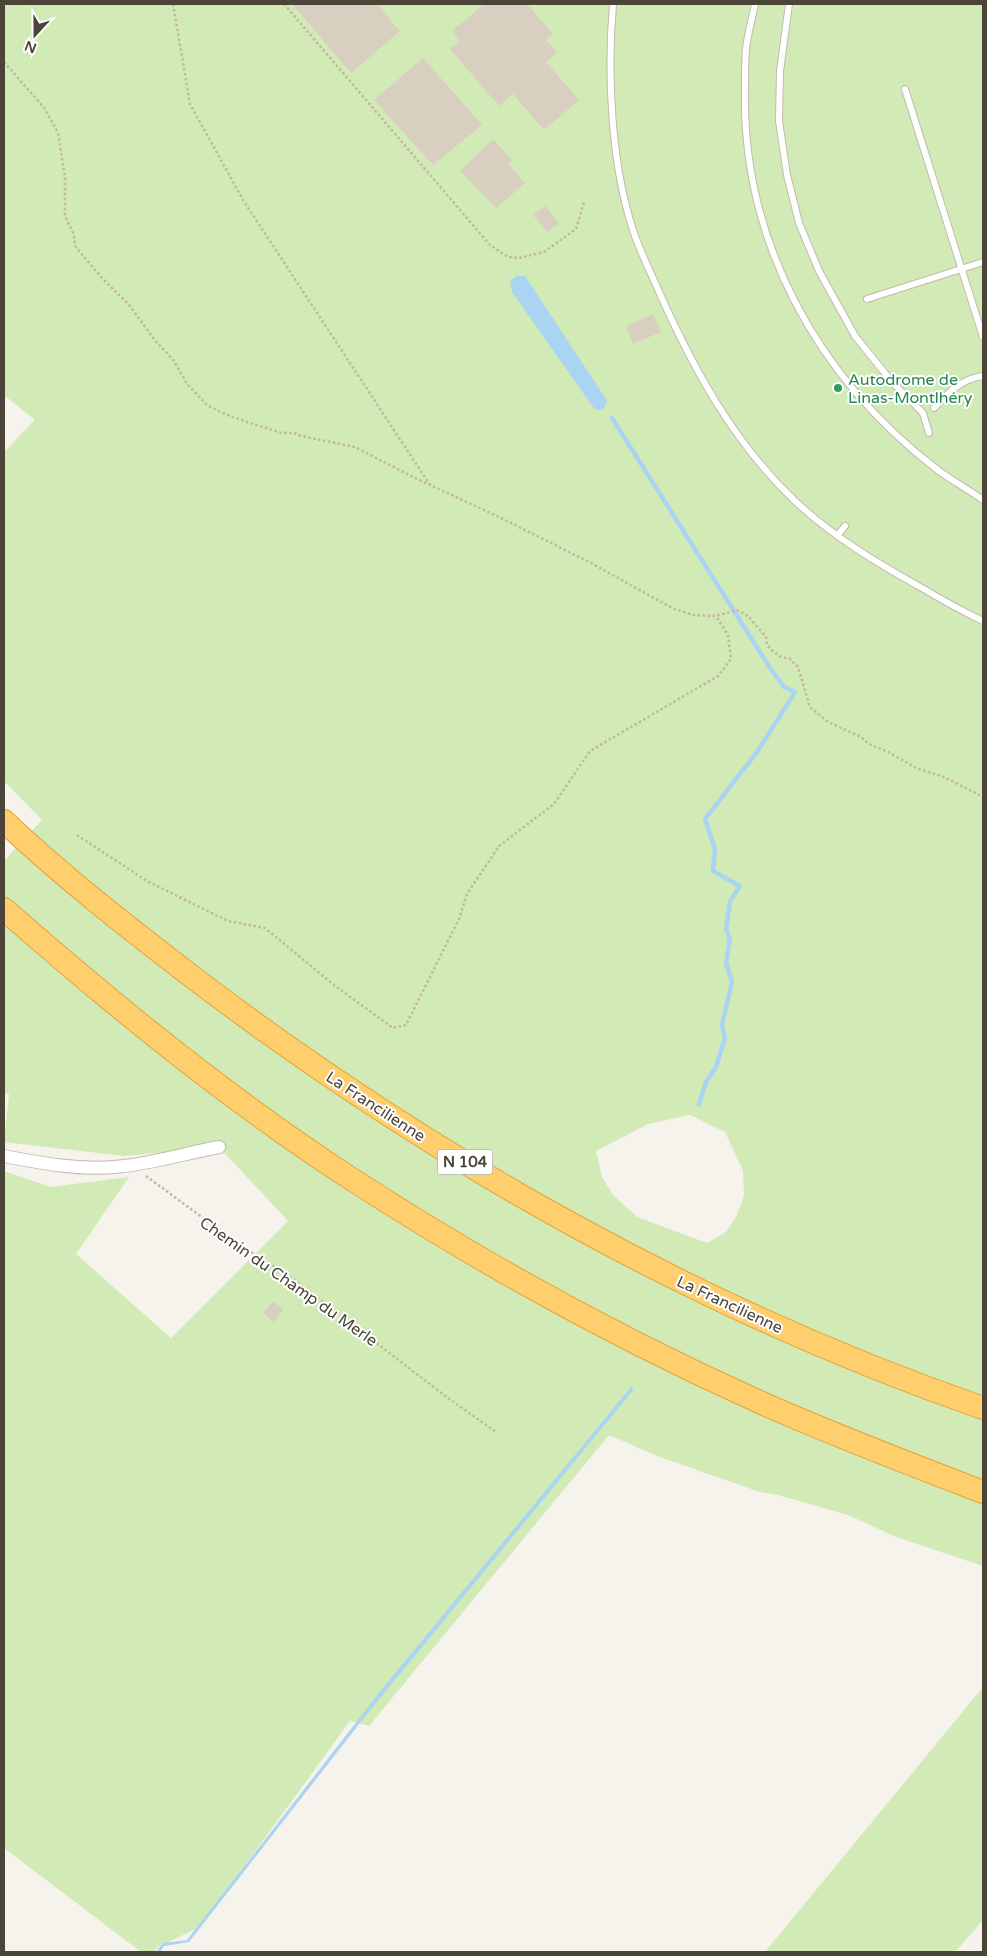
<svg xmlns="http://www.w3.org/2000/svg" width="987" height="1956" font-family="'Varela Round',sans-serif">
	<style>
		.green { fill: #d2eab5; fill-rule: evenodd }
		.water { fill: #a9d4f2 }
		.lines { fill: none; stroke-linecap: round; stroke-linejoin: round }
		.stream { stroke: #a9d4f2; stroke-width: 4.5 }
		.building { fill: #d8cfc1 }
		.lane-casing { stroke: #c2bbae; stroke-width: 8 }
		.street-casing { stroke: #c2bbae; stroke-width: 14 }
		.highway-casing { stroke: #e0a43c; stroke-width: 24 }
		.path { stroke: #c4b79f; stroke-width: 2.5; stroke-dasharray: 2.5 2.5; stroke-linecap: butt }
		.lane { stroke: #fff; stroke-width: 6 }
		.street { stroke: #fff; stroke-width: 12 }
		.highway { stroke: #ffcf6e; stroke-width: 22 }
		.leisure-dot { fill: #2e9e5b; stroke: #fff; stroke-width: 2 }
		.labels { text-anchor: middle; stroke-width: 4; stroke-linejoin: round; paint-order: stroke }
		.shield { fill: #fff; stroke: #817c74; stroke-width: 1 }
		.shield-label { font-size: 15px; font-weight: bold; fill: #4b4439 }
		.leisure-label { font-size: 16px; fill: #27864d; stroke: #fff; text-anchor: start }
		.street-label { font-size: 16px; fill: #4b4439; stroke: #fff }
	</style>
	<rect width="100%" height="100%" fill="#f6f3ec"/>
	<path class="green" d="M4 4H983V1566L896 1537 848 1515 778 1495 760 1492 657 1456 609 1435 369 1726 350 1721 200 1927 160 1946 153 1952H141L4 1848V1171L50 1187 129 1177 76 1254 171 1338 288 1221 219 1147 124 1156 4 1142 9 1094 4 1093V861L42 820 4 781V452L35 420 4 395ZM690 1115 725 1132 743 1171 744 1196 736 1217 726 1232 707 1243 637 1217 613 1195 602 1177 596 1151 648 1124Z
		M983 1687V1920L955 1952H765Z"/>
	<path class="water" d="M517 276H525L606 399 607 403 603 409 597 410 593 407 512 292 510 281Z
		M631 1387 634 1389 367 1714 189 1942 164 1946 160 1952H156L163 1943 187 1940 382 1689Z"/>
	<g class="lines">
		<path class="stream" d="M612 418 770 668 784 687 795 692 757 752 705 819 715 849 713 871 740 886 730 901 726 929 730 939 726 963 732 982 722 1025 725 1038 716 1067 706 1082 699 1104"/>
	</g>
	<path class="building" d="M292 4H377L400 31 351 73Z
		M484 4H527L553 34 546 40 557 53 546 62 579 100 544 130 513 94 499 106 450 49 460 41 452 31Z
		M423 58 482 125 433 165 374 100Z
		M493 139 512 160 508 164 525 183 496 208 460 171Z
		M545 206 559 223 547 232 533 215Z
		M653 314 661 332 633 344 626 326Z
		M273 1301 283 1309 274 1322 263 1313Z"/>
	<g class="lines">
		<g class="lane-casing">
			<path id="lane" d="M613 4C607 73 611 164 633 230 640 252 651 273 660 294 694 370 734 443 795 501 832 536 877 563 922 588 942 600 962 611 983 621
				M755 4C752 19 748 33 746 48 745 61 745 74 745 86 741 240 817 378 939 471 953 481 969 490 983 500
				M789 4 780 71 779 121 787 175 799 223 819 271 855 336 892 382 923 413 929 433
				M905 89 983 337
				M867 299 983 262
				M934 408C949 392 961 379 983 376
				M837 536 845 526"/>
		</g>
		<g class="street-casing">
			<path id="street" d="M4 1156C40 1163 77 1170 114 1167 147 1165 186 1153 219 1147"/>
		</g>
		<g class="highway-casing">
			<path id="highway" d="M4 821C64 878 130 929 195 979 434 1160 700 1310 983 1408
				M4 909C113 1005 227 1098 350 1178 481 1263 621 1340 764 1404 836 1436 910 1464 983 1492"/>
		</g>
		<path class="path" d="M173 4 190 104 243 200 430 485
			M284 4 490 245 508 257 519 258 544 252 576 229 584 202
			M4 62 45 109 58 133 65 177V216L74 235 75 246 101 277 130 306 154 339 174 361 187 384 207 405 225 414 247 422 282 433H294L301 436 355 447 413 477 499 517 591 563 672 608 693 615 716 616 737 610 748 616 766 637 767 645 773 651 781 657 790 659 798 667 810 707 828 722 861 737 869 744 888 752 916 768 944 777 983 797
			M77 835 147 881 228 921 265 928 334 985 393 1028 406 1025 459 919 467 894 499 846 554 804 590 751 718 676 731 659 728 635 716 616
			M146 1176 237 1243 293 1279 448 1398 496 1432"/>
		<use href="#lane" class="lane"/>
		<use href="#street" class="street"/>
		<use href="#highway" class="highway"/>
	</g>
	<circle class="leisure-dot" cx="838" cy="388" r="5"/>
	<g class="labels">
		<rect class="shield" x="437.5" y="1149.5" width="55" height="25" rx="4"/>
		<g class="shield-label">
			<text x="465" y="1167">N 104</text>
		</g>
		<g class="leisure-label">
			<text x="848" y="385">Autodrome de<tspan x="848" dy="18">Linas-Montlhéry</tspan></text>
		</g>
		<g class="street-label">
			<text transform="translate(376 1106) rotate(33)" y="6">La Francilienne</text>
			<text transform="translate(289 1281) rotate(35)" y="6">Chemin du Champ du Merle</text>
			<text transform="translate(730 1304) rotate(25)" y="6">La Francilienne</text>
		</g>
	</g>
	<rect width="987" height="1956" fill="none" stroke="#4b4439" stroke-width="10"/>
	<g transform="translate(35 35) rotate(201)" stroke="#ffffff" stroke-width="4" paint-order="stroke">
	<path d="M0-4L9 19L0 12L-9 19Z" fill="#4b4439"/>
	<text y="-8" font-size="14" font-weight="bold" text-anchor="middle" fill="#4b4439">N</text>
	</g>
</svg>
